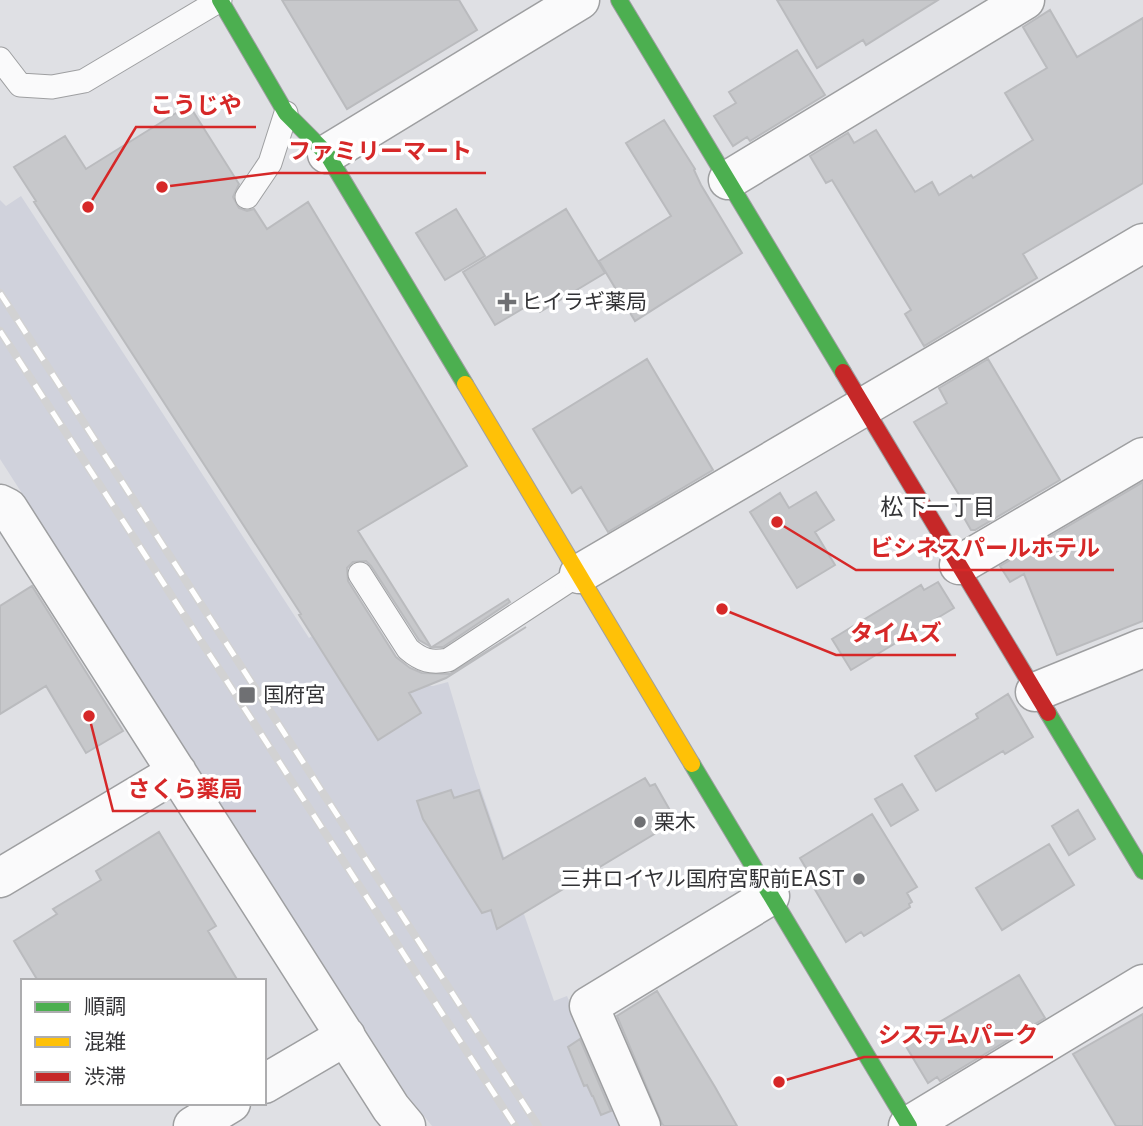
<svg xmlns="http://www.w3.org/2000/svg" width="1143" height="1126" font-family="Inter,'Noto Sans JP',sans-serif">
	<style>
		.built { fill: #d0d2dc }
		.building { fill: #c7c8cb; stroke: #babbbe; stroke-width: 2 }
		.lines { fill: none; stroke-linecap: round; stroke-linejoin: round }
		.lane-casing { stroke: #9e9fa1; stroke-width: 25 }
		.street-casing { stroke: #9e9fa1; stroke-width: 41 }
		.fast-casing { stroke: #9e9fa1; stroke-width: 18 }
		.slow-casing { stroke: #9e9fa1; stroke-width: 18 }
		.jam-casing { stroke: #9e9fa1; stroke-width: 18 }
		.lane { stroke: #fafafb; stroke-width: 23 }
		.street { stroke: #fafafb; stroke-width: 38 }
		.fast { stroke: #4caf50; stroke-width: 16 }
		.slow { stroke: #ffc107; stroke-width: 16 }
		.jam { stroke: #c62828; stroke-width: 16 }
		.rail-casing { stroke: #d2d2d3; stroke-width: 8 }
		.rail { stroke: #fff; stroke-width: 5; stroke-dasharray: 16; stroke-linecap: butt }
		.poi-dot { fill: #6f7073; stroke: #fff; stroke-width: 2.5 }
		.labels { text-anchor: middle; stroke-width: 7; stroke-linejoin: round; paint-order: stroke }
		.poi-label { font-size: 21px; fill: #333336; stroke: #fff; text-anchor: start }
		.neighbourhood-label { font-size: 23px; fill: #333336; stroke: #fff }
		.leader { fill: none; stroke: #d62828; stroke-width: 2.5 }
		.callout-dot { fill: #d62828; stroke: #fff; stroke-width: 2.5 }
		.callout-label { font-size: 23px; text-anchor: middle; font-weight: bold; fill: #d62828; stroke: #fff; stroke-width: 7; stroke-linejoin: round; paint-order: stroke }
	</style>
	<rect width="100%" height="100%" fill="#dfe0e4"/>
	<path class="built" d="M21 196 309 638 356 608 398 674 421 685 433 686 448 682 475 772 554 1001 567 996 622 1126H432L407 1095 0 459V200L6 206Z"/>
	<path class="building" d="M282 0H459L477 30 347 109Z
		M777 0H938L866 45 863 40 817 68Z
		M1050 10 1077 57 1143 18V183L1023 254 1037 278 924 346 905 314 911 310 832 180 826 183 810 156 848 133 854 143 876 130 915 192 932 182 939 195 971 175 973 178 1033 140 1005 93 1047 68 1023 27Z
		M797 50 825 95 750 141 747 137 733 146 714 116 736 103 729 92Z
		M189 105 239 184 233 197 239 208 247 211 254 209 267 229 308 202 467 466 358 531 431 647 419 640 371 566 366 561 353 562 347 568 348 581 396 657 410 668 422 673 450 674 526 627 446 678 409 693 421 713 378 740 313 637 299 615 301 614 34 202 36 201 14 167 65 136 86 169Z
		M664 120 695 169 694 170 701 185 742 253 635 321 599 261 671 216 626 143Z
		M456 209 485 256 445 280 416 233Z
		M566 209 605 273 540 312 534 302 495 325 463 272Z
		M647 359 713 470 608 532 581 487 572 493 533 429Z
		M988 359 1060 480 975 530H971L955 502 961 498 914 422 947 403 939 388Z
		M1143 482V621L1057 655 1024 574 1010 582 1000 566Z
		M816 492 834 520 815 532 835 565 797 588 750 512 780 493 789 508Z
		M938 582 954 608 851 670 832 639 921 585 924 590Z
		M32 586 123 731 86 753 46 686 0 714V606Z
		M508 599 510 602 443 647H432Z
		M1008 694 1033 737 1005 754 1003 751 936 791 915 756 978 718 976 714Z
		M645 778 650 786 655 784 676 821 497 929 491 910 482 913 423 819 417 801 451 790 454 798 479 790 503 859Z
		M902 784 918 810 891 826 875 799Z
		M1078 810 1095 839 1069 855 1052 826Z
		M872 814 917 887 907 893 912 902 909 904 910 907 864 936 861 932 846 942 804 871 807 870 800 858Z
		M159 832 216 926 208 931 238 981H38L14 941 57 914 53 909 101 880 96 871Z
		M1049 844 1074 885 1002 930 976 888Z
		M1019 975 1045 1018 940 1081 937 1077 928 1083 904 1043Z
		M657 991 715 1087 737 1126H664L662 1124 617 1016Z
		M1143 1014V1126H1116L1073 1054Z
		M580 1039 611 1111 601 1115 593 1096H592L587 1085 584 1086 568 1047Z"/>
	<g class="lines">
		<g class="lane-casing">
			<path id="lane" d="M0 59 20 85 52 87 84 81 220 0
				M247 197 270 163 286 113
				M360 574 408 649C422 661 431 663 448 660L579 574"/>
		</g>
		<g class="street-casing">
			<path id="street" d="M327 154 580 0
				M728 180 1025 0
				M0 504 8 508 391 1108 406 1126
				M959 565 1143 457
				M579 574 1143 243
				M1035 692 1143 648
				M0 878 177 772
				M264 1084 346 1036
				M193 1126 231 1103
				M641 1126 589 1006 770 896
				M908 1126 1143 984"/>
		</g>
		<g class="fast-casing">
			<path id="fast" d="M220 0 286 113 327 154 465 384
				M619 0 843 372
				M1048 713 1143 871
				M692 764 909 1126"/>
		</g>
		<g class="slow-casing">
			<path id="slow" d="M465 384 692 764"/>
		</g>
		<g class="jam-casing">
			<path id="jam" d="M843 372 1048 713"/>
		</g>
		<use href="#lane" class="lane"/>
		<use href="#street" class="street"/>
		<use href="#fast" class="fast"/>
		<use href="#slow" class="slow"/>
		<use href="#jam" class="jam"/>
		<g class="rail-casing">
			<path id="rail" d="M0 293 538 1126
				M0 331 515 1126"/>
		</g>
		<use href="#rail" class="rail"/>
	</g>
	<g class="poi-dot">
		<path d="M503.5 291.5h7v7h7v7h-7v7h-7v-7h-7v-7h7z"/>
		<rect x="238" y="686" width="18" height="18" rx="3.5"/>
		<circle cx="640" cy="822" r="7"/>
		<circle cx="859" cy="879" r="7"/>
	</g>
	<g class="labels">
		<g class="poi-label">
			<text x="521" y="309">ヒイラギ薬局</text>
			<text x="263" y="702">国府宮</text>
			<text x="654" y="829">栗木</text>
			<text x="845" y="886" text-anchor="end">三井ロイヤル国府宮駅前EAST</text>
		</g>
		<g class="neighbourhood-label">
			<text x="938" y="515">松下一丁目</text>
		</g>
	</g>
	<path class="leader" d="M88 207L136 127H256M162 187L274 173H486M777 522L856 570H1114M722 609L836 655H956M89 716L113 811H256M779 1082L864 1057H1053"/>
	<g class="callout-dot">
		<circle cx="88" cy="207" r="7"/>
		<circle cx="162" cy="187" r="7"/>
		<circle cx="777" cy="522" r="7"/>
		<circle cx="722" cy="609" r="7"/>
		<circle cx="89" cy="716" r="7"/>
		<circle cx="779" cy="1082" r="7"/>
	</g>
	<g class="callout-label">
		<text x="196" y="113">こうじや</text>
		<text x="380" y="159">ファミリーマート</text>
		<text x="985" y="556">ビシネスパールホテル</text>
		<text x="896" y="641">タイムズ</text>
		<text x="185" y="797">さくら薬局</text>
		<text x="958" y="1043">システムパーク</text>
	</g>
	<rect x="21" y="979" width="245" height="126" fill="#ffffff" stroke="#adadaf" stroke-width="2"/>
	<rect x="35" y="1002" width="35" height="10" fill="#4caf50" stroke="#adadaf" stroke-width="2"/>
	<text x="84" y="1014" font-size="21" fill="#333336">順調</text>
	<rect x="35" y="1037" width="35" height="10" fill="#ffc107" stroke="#adadaf" stroke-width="2"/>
	<text x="84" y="1049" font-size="21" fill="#333336">混雑</text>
	<rect x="35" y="1072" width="35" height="10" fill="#c62828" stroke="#adadaf" stroke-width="2"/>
	<text x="84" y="1084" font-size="21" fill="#333336">渋滞</text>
</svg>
